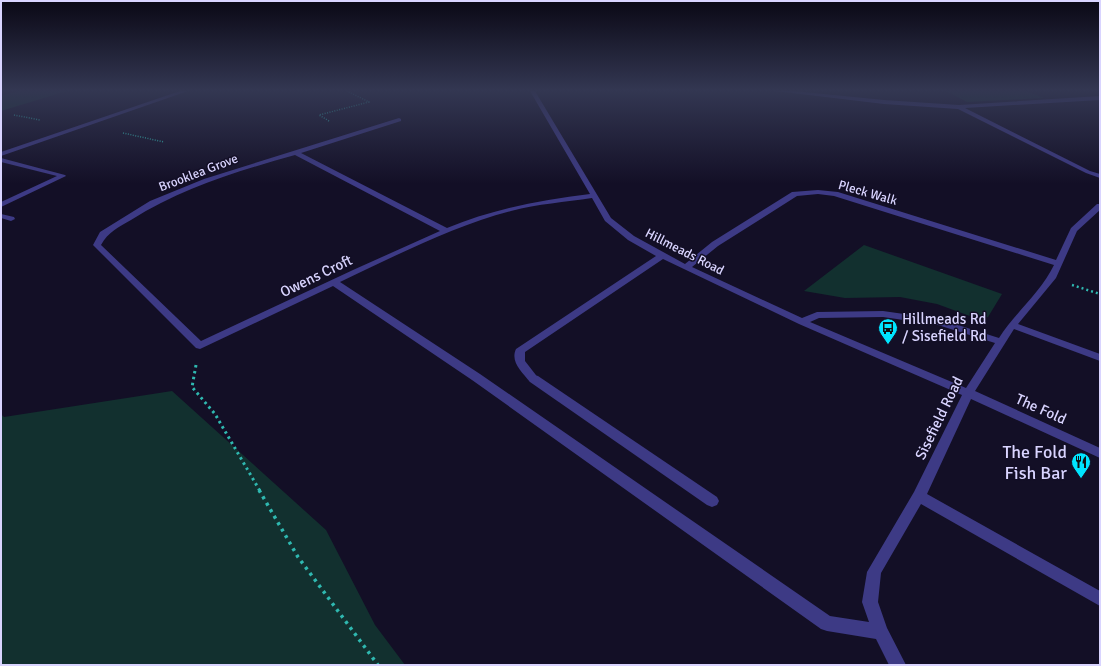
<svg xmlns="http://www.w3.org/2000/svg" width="1101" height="666" font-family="Signika,sans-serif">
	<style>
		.green { fill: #12302f }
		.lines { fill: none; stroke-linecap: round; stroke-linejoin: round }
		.path-far3 { stroke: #2fb8b0; stroke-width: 1.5; stroke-dasharray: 1 1.5; stroke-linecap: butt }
		.path-far2 { stroke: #2fb8b0; stroke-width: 2.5; stroke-dasharray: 2 3; stroke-linecap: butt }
		.path-far1 { stroke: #2fb8b0; stroke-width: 3; stroke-dasharray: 2.5 3.5; stroke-linecap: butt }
		.path { stroke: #2fb8b0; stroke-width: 3.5; stroke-dasharray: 3 4.5; stroke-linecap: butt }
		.lane { fill: #3d3a85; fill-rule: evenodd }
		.street { fill: #3d3a85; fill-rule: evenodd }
		.labels { text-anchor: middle; stroke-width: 3; stroke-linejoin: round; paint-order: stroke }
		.far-street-label { font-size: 13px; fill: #d9d4ff; stroke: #130f26 }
		.street-label { font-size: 15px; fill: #d9d4ff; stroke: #130f26 }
		.poi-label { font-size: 15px; fill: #d9d4ff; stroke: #130f26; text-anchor: start }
		.near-poi-label { font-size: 18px; fill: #d9d4ff; stroke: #130f26; text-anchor: end }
	</style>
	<rect width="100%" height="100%" fill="#130f26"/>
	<path class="green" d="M19 91H67L1 111V96Z
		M946 91H1026L1044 98 967 102Z
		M864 245 1002 294 988 317 978 319 937 304 900 297 845 298 804 291Z
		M172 391 326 530 375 625 405 665H1V414L4 417Z"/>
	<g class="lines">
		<path class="path-far3" d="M14 115 40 120
			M329 121 319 115 369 102 347 91
			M123 133 164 142"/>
		<path class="path-far2" d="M1072 285 1100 294"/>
		<path class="path-far1" d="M196 365 192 387 215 414 260 491"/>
		<path class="path" d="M259 490 298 557 378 665"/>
		<path class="lane" d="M534 375 538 376 717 497 719 501 717 505 712 507 707 505 530 382 529 379 530 376Z"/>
		<path class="street" d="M180 91H188L1 156V152Z
			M530 91H535L611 218 634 236 685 264 712 242 792 192 818 190 838 192 1056 260 1071 228 1097 204H1100V210L1077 231 1056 278 1018 324 1100 354V361L1014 329 975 391 1100 448V458L971 399 927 494 1100 591V606L921 504 881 573 878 602 887 628 906 665H889L876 639 827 631 821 629 472 380 333 286 200 349 196 348 93 245 100 232 150 201 204 179 399 118 401 119V121L301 153 447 228C493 209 540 200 590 194ZM295 155 440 231 353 270 201 341 101 245C108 232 119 227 131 220 182 188 238 171 295 155ZM818 194 834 196 1054 265C1041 292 1015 313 999 338L939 319 883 311 817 312 802 318 692 267 718 246 797 196ZM592 198 605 221 628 240 656 256 516 349C510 362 522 372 530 382H538L539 379 525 361V352L663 259 799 324 962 395 914 492 867 572 862 602 869 622 830 616 480 374 340 282C395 256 453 226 511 211 538 204 565 202 592 198ZM883 317 938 325 995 343 966 388 810 322 819 318Z
			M775 91H794L884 100 959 105 1100 96V100L965 108 1090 171 1100 174V178L1086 173 958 109 884 104Z
			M1 158 65 175 66 176 1 207V202L57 176 1 162Z
			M1 214 14 217 15 219 11 221 1 218Z"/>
	</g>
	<linearGradient id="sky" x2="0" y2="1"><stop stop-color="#0a0815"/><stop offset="0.49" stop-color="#333752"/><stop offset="1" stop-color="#333752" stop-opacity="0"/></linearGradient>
	<rect width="1101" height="184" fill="url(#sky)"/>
	<defs>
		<g id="bus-pin" transform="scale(1)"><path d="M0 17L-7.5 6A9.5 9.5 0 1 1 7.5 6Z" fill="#00e5ff" stroke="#130f26"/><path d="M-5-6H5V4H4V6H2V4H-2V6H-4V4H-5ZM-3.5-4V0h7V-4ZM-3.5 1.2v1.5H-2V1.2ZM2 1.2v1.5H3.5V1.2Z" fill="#111"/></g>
		<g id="restaurant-pin" transform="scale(1)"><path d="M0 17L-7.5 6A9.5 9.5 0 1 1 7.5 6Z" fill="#00e5ff" stroke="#130f26"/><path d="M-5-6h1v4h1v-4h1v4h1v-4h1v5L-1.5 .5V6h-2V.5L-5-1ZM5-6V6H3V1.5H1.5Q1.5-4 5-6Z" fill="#111"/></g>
	</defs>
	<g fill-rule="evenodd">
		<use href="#bus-pin" x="888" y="328"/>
		<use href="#restaurant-pin" x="1081" y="462"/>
	</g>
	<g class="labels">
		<g class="far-street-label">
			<text transform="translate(198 172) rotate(-21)" y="5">Brooklea Grove</text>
			<text transform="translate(868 192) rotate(16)" y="5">Pleck Walk</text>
			<text transform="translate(685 251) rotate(27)" y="5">Hillmeads Road</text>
		</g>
		<g class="street-label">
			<text transform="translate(316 276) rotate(-26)" y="5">Owens Croft</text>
			<text transform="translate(1041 409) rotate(24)" y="5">The Fold</text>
			<text transform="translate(939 418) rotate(-64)" y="5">Sisefield Road</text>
		</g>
		<g class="poi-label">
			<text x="902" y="324">Hillmeads Rd<tspan x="902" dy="17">/ Sisefield Rd</tspan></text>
		</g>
		<g class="near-poi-label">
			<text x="1067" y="458">The Fold<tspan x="1067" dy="21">Fish Bar</tspan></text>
		</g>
	</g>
	<rect width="1101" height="666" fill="none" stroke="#d9d4ff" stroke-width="4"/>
</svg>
